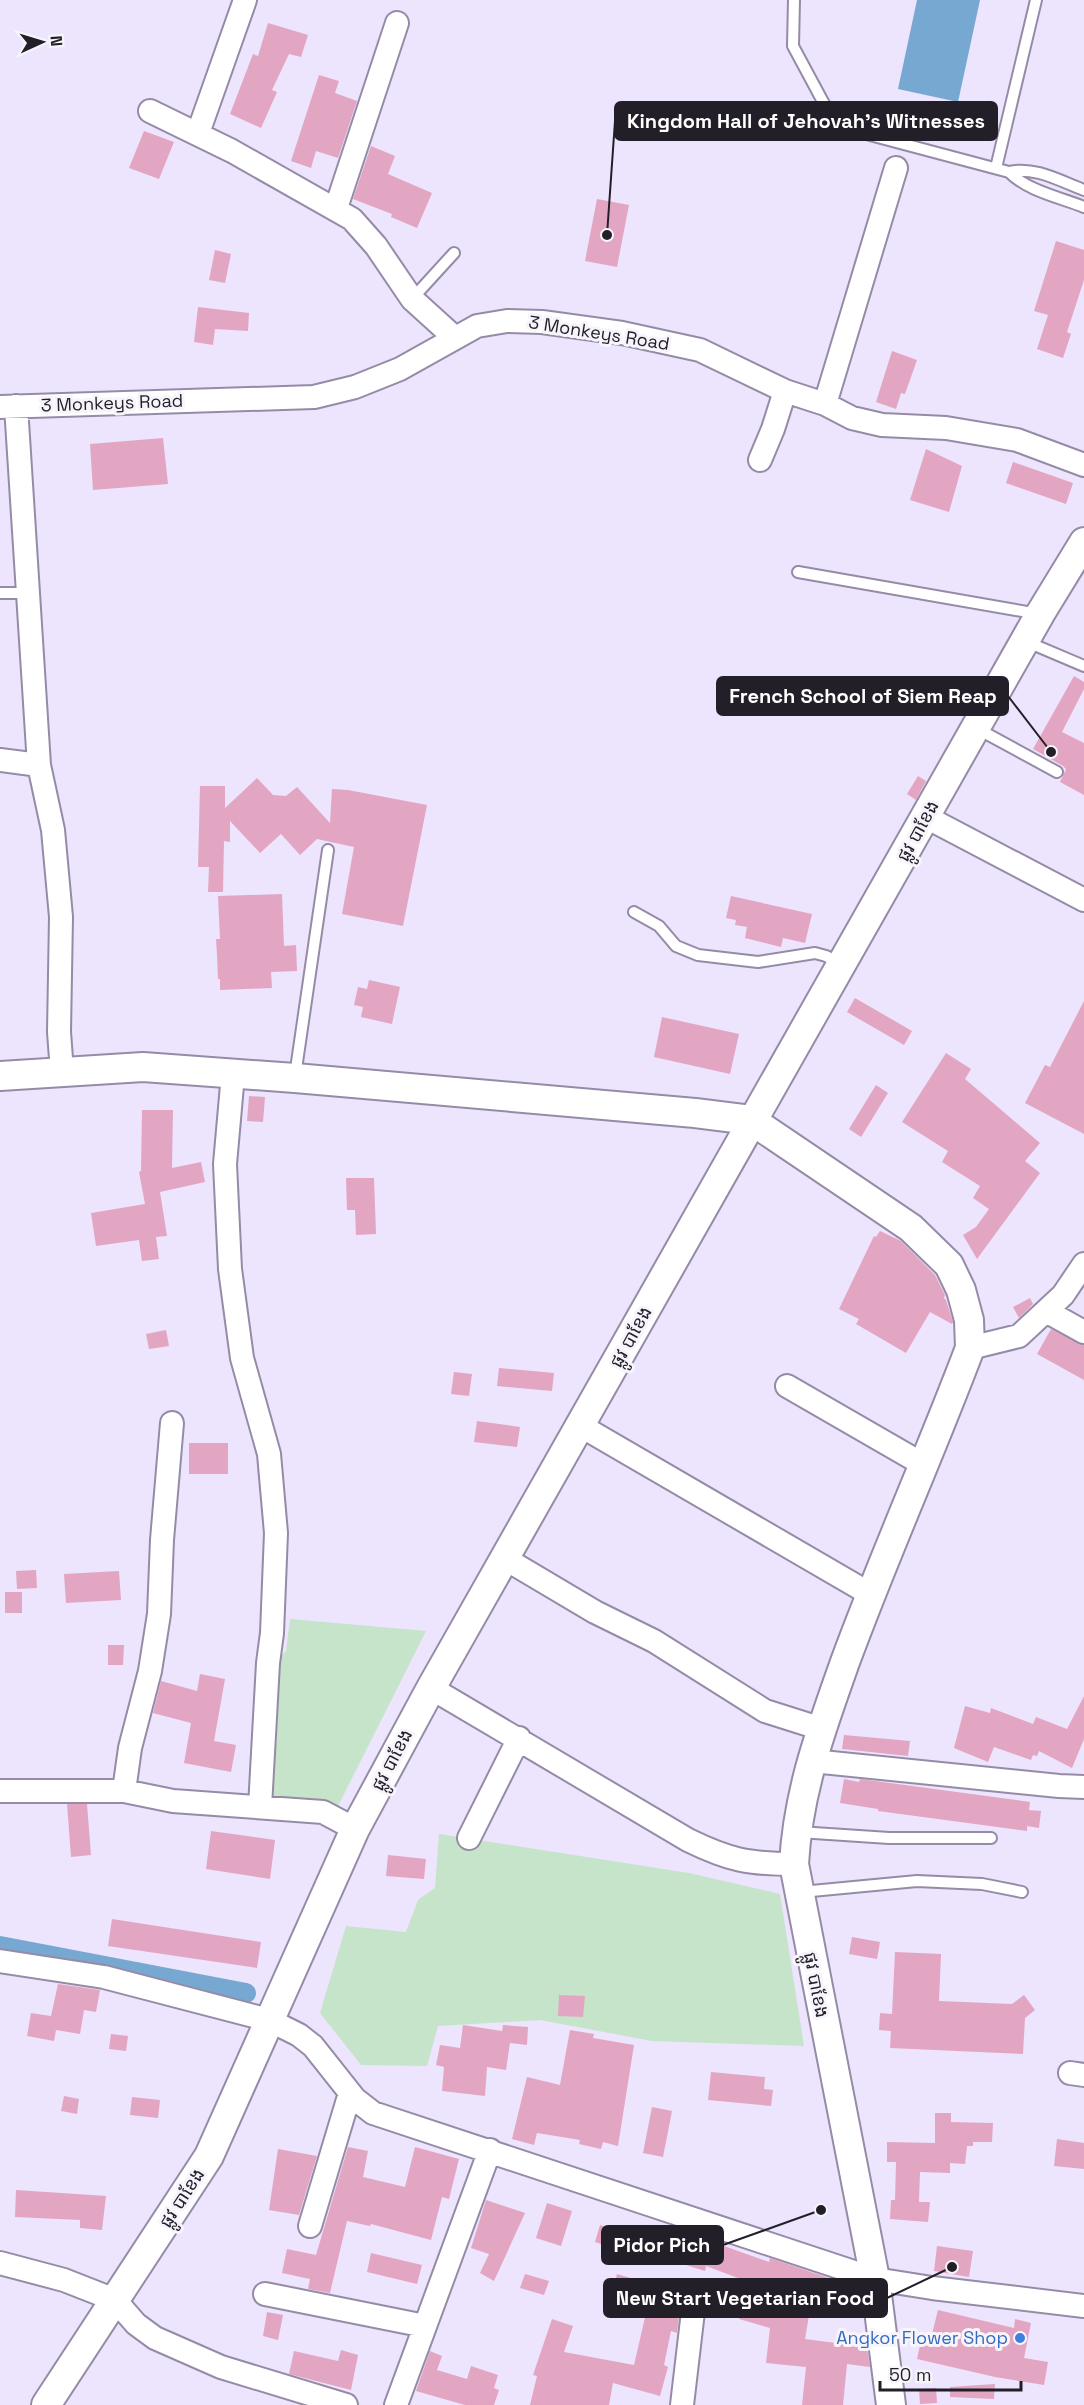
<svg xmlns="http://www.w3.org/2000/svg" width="1084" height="2405" font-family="'Space Grotesk','Noto Sans Khmer',sans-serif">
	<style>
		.green { fill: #c5e4c9 }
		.water { fill: #77a8d1 }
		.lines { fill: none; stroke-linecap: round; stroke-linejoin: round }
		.canal { stroke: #77a8d1; stroke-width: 20 }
		.building { fill: #e3a6c2 }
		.service-casing { stroke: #968ba7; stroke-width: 14 }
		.minor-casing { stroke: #968ba7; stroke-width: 26 }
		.tertiary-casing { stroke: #968ba7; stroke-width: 32 }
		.service { stroke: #fff; stroke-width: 10 }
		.minor { stroke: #fff; stroke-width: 22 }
		.tertiary { stroke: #fff; stroke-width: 28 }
		.shop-dot { fill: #3f7fe0; stroke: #f7f5fb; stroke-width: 2 }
		.labels { text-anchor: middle; stroke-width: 6; stroke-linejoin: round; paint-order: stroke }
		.street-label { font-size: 18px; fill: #231f29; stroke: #f7f5fb }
		.shop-label { font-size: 18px; fill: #366cbe; stroke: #f7f5fb; text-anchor: end }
		.leader { fill: none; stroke: #231f29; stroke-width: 2 }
		.callout-dot { fill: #231f29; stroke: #f7f5fb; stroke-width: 2 }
		.callout { fill: #231f29; stroke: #231f29; stroke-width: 2 }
		.callout-label { font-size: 20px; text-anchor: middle; font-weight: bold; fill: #fff }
	</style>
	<rect width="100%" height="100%" fill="#ede4fd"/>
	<path class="green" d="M290 1619 426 1631 336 1810 266 1802 274 1664 286 1651Z
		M439 1834 689 1873 780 1894 804 2046 652 2041 540 2020 438 2026 427 2066 361 2065 320 2013 346 1926 406 1932 418 1900 435 1888Z"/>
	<path class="water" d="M917 0H980L958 102 898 89Z"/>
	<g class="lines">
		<path class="canal" d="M0 1946 246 1993"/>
	</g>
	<path class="building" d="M268 23 308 35 301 57 289 54 272 90 277 92 261 128 230 114 253 54 258 56Z
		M319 75 339 81 335 93 357 101 338 158 316 151 311 168 291 161Z
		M144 131 174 142 159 179 129 168Z
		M371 146 395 156 388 174 432 193 417 228 391 217 392 214 353 199Z
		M597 199 629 205 617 267 585 261Z
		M1056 241 1084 250V280L1067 332 1071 334 1063 358 1037 349 1048 315 1034 311Z
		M215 250 231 254 225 283 209 280Z
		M198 307 249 313 248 331 215 329 213 345 194 342Z
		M892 351 917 360 905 394 901 393 896 409 876 402Z
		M163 438 168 484 93 490 90 444Z
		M926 449 962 466 949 512 910 500Z
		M1013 462 1073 483 1066 504 1006 483Z
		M1074 676 1084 682V689L1062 732 1084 743V795L1060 782 1066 769 1063 766 1033 749Z
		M918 776 926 781 916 800 907 794Z
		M257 778 273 795 286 796 297 787 330 823 332 789 348 790 427 805 403 926 342 914 354 847 317 839 300 855 281 834 260 853 230 821V842L224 841 223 892H208L209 867H198L200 786H225V808Z
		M282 894 284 946 296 945 297 971 271 972 272 988 220 990V979H218L217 954 216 939H220L218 896Z
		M731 896 812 914 805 943 783 938 781 947 745 938 747 927 735 925 736 920 726 918Z
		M369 980 400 987 392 1024 361 1017 363 1007 354 1005 358 987 367 989Z
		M855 998 912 1031 904 1045 847 1012Z
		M1084 1001V1134L1025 1103 1045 1065 1050 1067Z
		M662 1017 739 1034 730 1074 654 1057Z
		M946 1053 971 1069 965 1079 1040 1143 1025 1161 1040 1173 977 1259 963 1235 976 1227 989 1209 973 1198 980 1186 942 1162 948 1151 902 1122Z
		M876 1085 888 1093 861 1137 849 1129Z
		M249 1096 265 1097 263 1122 247 1121Z
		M142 1110H173L172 1168 201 1162 205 1182 160 1192 167 1236 156 1237 159 1259 142 1261 139 1240 96 1246 91 1213 145 1204 139 1172 141 1171Z
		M346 1178H374L376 1234 356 1235 355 1210H347Z
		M880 1231 901 1241 935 1275 945 1295 944 1298 946 1300 953 1322 952 1324 930 1312 906 1353 856 1324 859 1319 839 1309 874 1236 876 1237Z
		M1030 1298 1033 1304 1019 1318 1013 1307Z
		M1051 1329 1084 1345V1380L1037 1354Z
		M166 1330 169 1346 149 1349 146 1334Z
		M499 1368 554 1373 552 1391 497 1386Z
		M454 1372 472 1374 469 1396 451 1394Z
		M477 1421 520 1427 517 1447 474 1442Z
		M189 1443H228V1474H189Z
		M36 1570 37 1588 17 1589 16 1571Z
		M119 1571 121 1600 66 1603 64 1574Z
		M5 1592H22V1613H5Z
		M108 1645H124L123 1665H108Z
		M200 1674 225 1679 214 1741 236 1745 231 1772 184 1763 191 1723 153 1713 161 1681 197 1691Z
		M1084 1696V1739L1072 1768 1039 1751 1037 1756 1033 1755 1031 1760 994 1747 988 1762 954 1748 965 1706 990 1713 991 1708 1033 1724 1036 1717 1067 1729Z
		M844 1735 910 1741 908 1756 842 1749Z
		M844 1779 859 1782 860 1779 875 1781 1030 1802 1029 1810 1041 1811 1039 1828 1027 1826V1831L878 1811V1809L840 1803Z
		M67 1804H87L91 1855 71 1857Z
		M211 1831 275 1840 270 1879 206 1869Z
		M388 1855 426 1859 424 1879 386 1876Z
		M112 1919 261 1942 257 1968 108 1946Z
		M852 1937 880 1942 877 1959 849 1954Z
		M895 1952 941 1954 939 2001 1012 2004 1024 1995 1035 2010 1025 2018 1023 2054 890 2048 891 2031 879 2030 880 2013 892 2014Z
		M58 1984 100 1990 96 2012 84 2010 80 2034 56 2030 54 2041 27 2036 31 2013 51 2016Z
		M559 1995 585 1996 583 2017 558 2016Z
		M463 2025 502 2031 503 2025 528 2027 527 2045 510 2043 506 2070 487 2067 485 2096 442 2091 444 2067 436 2065 440 2045 460 2048Z
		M570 2030 594 2034 593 2038 634 2045 618 2146 603 2142 601 2149 579 2144 580 2140 537 2133 534 2145 512 2139 527 2077 560 2085Z
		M111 2034 128 2036 126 2051 109 2049Z
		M711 2072 765 2077 764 2089 773 2090 771 2106 708 2100Z
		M64 2096 79 2099 77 2114 61 2111Z
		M132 2097 160 2100 158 2118 130 2115Z
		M652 2107 672 2111 663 2157 643 2153Z
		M935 2113H951V2122L993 2123 992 2142H973V2146H967L965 2164 950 2163V2173L920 2172 919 2202H930L928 2222 890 2219 891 2200H895L896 2162H887V2142L935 2143Z
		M1057 2139 1084 2143V2169L1054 2166Z
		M348 2147 368 2151 363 2177 405 2187 415 2147 459 2159 449 2199 442 2197 431 2240 371 2224 370 2226 347 2221 330 2293 308 2289 310 2279 282 2273 287 2249 316 2255Z
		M278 2149 317 2156 299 2215 269 2210Z
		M16 2190 106 2196 102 2230 80 2228V2220L15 2217Z
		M486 2200 525 2213 494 2281 480 2273 489 2254 471 2248Z
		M547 2203 572 2211 561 2246 536 2238Z
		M600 2225 632 2235 627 2252 595 2242Z
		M690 2242 722 2252 724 2246 769 2262 770 2258 843 2283 833 2312 811 2304 805 2339 867 2347 870 2367 847 2364 843 2405H802L806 2367 766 2363 770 2328 739 2319 742 2308 739 2306 746 2281 706 2266 705 2271 667 2259 671 2245 688 2249Z
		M937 2246 973 2251 969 2277 934 2271Z
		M371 2253 422 2265 417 2284 367 2272Z
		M525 2274 549 2281 544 2295 520 2288Z
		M617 2274 641 2281 635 2305 611 2298Z
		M649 2300 680 2308 677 2333 671 2331 664 2365 668 2367 660 2396 613 2383 609 2405H530L537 2376 533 2375 552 2319 573 2326 564 2352 634 2365Z
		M938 2310 1014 2328 1015 2319 1031 2323 1024 2358 1048 2362 1044 2385 995 2377 917 2359 922 2336 931 2338Z
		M267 2312 283 2315 278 2340 263 2336Z
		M341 2350 358 2355 351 2390 289 2374 294 2351 338 2361Z
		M430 2351 442 2356 437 2370 467 2379 471 2366 498 2375 494 2388 499 2390 494 2405H465L416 2391Z
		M995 2384 994 2399 950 2397V2387Z
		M936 2388 937 2403 920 2404 919 2389Z"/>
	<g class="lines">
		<g class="service-casing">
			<path id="service" d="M794 0 793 46 836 126 1009 172C1028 191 1059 197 1084 207
				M996 168 1036 0
				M1009 172C1035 166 1060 181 1084 190
				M412 299 454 253
				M798 572 1039 614
				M0 593H26
				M1025 641 1084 666
				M976 728 1057 772
				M634 912 659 926 676 946 698 955 758 962 815 953 826 956 841 964
				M295 1076 328 850
				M799 1832 889 1838H991
				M801 1892 917 1881 982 1884 1022 1892"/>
		</g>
		<g class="minor-casing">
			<path id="minor" d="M150 111 232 151 352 219 376 246 412 299 455 338
				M198 133 245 0
				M336 208 397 23
				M825 404 896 168
				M16 406 39 765 53 830 61 917 59 1032 62 1072
				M0 407 314 397 355 387 400 369 477 326 507 321 542 322 622 333 700 350 785 391 825 404 852 418 882 425 946 428 1017 440 1084 465
				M760 460 773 429 785 391
				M0 760 39 765
				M926 817 1084 900
				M233 1074 225 1164 230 1269 242 1358 269 1454 276 1533 272 1633 268 1663 260 1807
				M1046 1311 1084 1332
				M970 1348 1019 1336 1063 1295 1084 1264
				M787 1386 924 1465
				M581 1426 870 1594
				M504 1558 595 1612 654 1641 765 1711 822 1729
				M431 1688 688 1840C729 1860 748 1864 794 1864
				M812 1761 1059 1786 1084 1787
				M0 1791H124L173 1801 323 1812 355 1829
				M124 1791 130 1748 150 1671 159 1614 162 1540 172 1423
				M469 1838 519 1738
				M0 1961 104 1977 269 2020 299 2035 313 2046 355 2099 373 2113 875 2279 932 2288 1084 2306
				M1070 2073 1084 2075
				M310 2226 350 2093
				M0 2263 64 2280 115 2300 136 2324 155 2338 221 2367 346 2405
				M265 2294 425 2326
				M396 2405 490 2150
				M682 2405 694 2303"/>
		</g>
		<g class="tertiary-casing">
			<path id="tertiary" d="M0 1076 143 1067 295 1078 695 1113 751 1120 911 1228 949 1265 961 1290 969 1320 970 1348C930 1454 884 1556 845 1662 821 1730 798 1791 794 1864L875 2279 891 2405
				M46 2405 209 2156 355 1829 431 1688 1040 614 1084 542"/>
		</g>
		<use href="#service" class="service"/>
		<use href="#minor" class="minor"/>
		<use href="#tertiary" class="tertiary"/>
	</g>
	<circle class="shop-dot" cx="1020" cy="2338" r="6"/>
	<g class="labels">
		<g class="street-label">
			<text transform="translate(599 333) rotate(9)" y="6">3 Monkeys Road</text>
			<text transform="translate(112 403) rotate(-2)" y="6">3 Monkeys Road</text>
			<text transform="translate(918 831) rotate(-61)" y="6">ផ្លូវ បាខែង</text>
			<text transform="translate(631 1337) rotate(-61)" y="6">ផ្លូវ បាខែង</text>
			<text transform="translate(392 1760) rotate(-62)" y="6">ផ្លូវ បាខែង</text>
			<text transform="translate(816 1985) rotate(79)" y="6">ផ្លូវ បាខែង</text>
			<text transform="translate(182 2198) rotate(-57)" y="6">ផ្លូវ បាខែង</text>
		</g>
		<g class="shop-label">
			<text x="1008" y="2344">Angkor Flower Shop</text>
		</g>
	</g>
	<path class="leader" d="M607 235L615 121M1051 752L1008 696M821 2210L723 2245M952 2267L887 2298"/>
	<g class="callout-dot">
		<circle cx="607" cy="235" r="6"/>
		<circle cx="1051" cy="752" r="6"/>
		<circle cx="821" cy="2210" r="6"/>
		<circle cx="952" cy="2267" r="6"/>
	</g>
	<g class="callout">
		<rect x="615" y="102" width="382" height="38" rx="6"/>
		<rect x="717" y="677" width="291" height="38" rx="6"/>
		<rect x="602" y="2226" width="121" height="38" rx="6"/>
		<rect x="604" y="2279" width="283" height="38" rx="6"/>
	</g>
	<g class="callout-label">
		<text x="806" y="128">Kingdom Hall of Jehovah's Witnesses</text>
		<text x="863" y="703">French School of Siem Reap</text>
		<text x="662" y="2252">Pidor Pich</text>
		<text x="745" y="2305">New Start Vegetarian Food</text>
	</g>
	<g transform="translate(42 42) rotate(86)" stroke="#f7f5fb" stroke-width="4.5" paint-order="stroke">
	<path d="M0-4.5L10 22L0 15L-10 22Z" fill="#231f29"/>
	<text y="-9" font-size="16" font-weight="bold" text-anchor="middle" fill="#231f29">N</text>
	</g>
	<path d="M880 2381v9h141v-9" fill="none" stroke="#231f29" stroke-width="3"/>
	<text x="889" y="2381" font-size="18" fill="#231f29" stroke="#f7f5fb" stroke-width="4.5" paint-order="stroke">50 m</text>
</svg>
